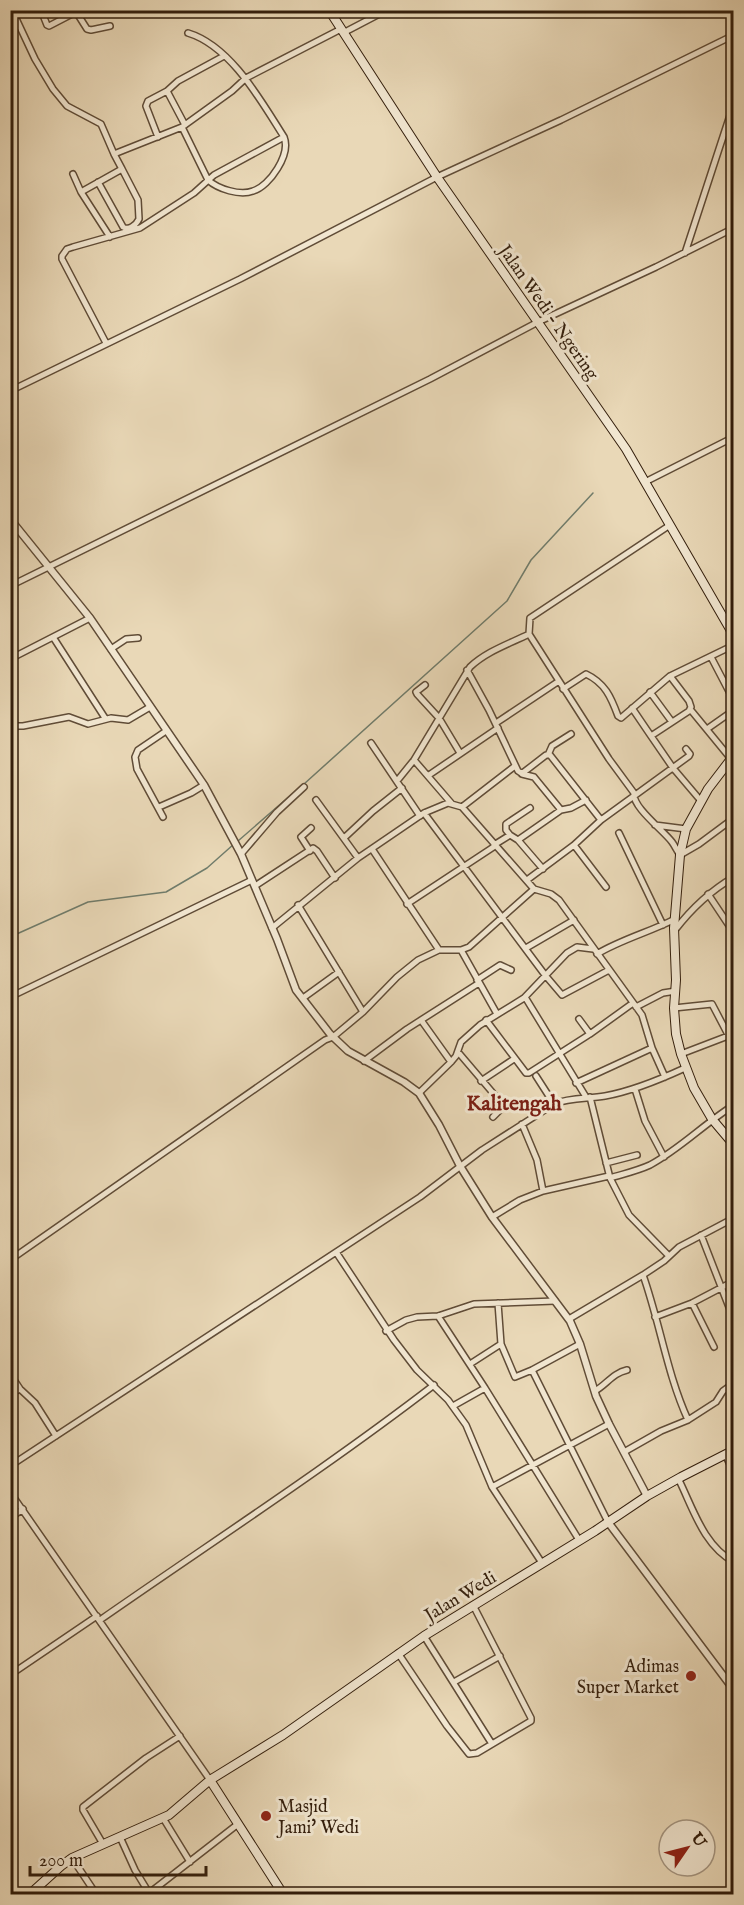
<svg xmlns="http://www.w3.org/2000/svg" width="744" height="1905" font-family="'IM FELL English',serif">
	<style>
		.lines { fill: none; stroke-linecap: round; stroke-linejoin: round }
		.stream { stroke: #707c6b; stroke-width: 1.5 }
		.minor-casing { stroke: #604c37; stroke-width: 8 }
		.tertiary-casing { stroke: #604c37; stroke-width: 9 }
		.secondary-casing { stroke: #331e0c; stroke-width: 10 }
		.minor { stroke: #f1e6d0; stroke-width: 5 }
		.tertiary { stroke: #f1e6d0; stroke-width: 6 }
		.secondary { stroke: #f1e6d0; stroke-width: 8 }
		.poi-dot { fill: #8f2418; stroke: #f1e6d0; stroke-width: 2 }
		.labels { text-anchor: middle; stroke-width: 6; stroke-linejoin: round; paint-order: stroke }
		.street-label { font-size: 18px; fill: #331e0c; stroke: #f1e6d0 }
		.poi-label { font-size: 18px; fill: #331e0c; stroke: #f1e6d0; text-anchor: end }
		.quarter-label { font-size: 21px; font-weight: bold; fill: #7a1f14; stroke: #f1e6d0 }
	</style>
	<rect width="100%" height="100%" fill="#e9d8b7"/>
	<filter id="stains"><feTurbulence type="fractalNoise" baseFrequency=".00333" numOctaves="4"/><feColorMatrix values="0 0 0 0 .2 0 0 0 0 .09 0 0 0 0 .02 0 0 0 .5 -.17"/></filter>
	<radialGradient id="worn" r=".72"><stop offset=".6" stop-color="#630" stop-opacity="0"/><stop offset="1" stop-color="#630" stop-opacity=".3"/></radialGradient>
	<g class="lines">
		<path class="stream" d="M304 784 507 601 531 560 593 493
			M238 841 291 795
			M10 937 88 902 166 892 207 868 234 844"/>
		<g class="minor-casing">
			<path id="minor" d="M12 10 35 59 53 89 67 106 101 124 114 154 182 127 232 91 246 78 341 29
				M41 10 47 25 49 26 76 12
				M75 10 87 29 91 30 110 26
				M343 33 387 10
				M185 125 167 91 178 81 224 56
				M182 127 208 180C218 189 240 196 253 191 270 186 291 154 284 137 261 101 231 46 188 33
				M158 137 146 106 148 101 167 91
				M73 174 81 192 110 237
				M98 182 123 227C129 231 136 225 139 219L138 200 122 169
				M81 192 122 169 114 154
				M685 253 734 103
				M106 343 62 259V256L67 249 73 247 140 228 194 193 214 175 284 137
				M10 391 240 279 437 177 561 120 734 35
				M645 482 734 437
				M670 525 530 618 529 634 609 759 634 793C632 807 663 830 672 842 675 846 677 851 680 855L699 844 734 818
				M10 586 430 379 538 322 656 267 734 228
				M53 637 105 718
				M111 649 126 639 138 638
				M711 657 734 701
				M10 659 90 618
				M467 670 489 710 518 771 521 773 524 772 546 755H550L601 820 689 756 690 754 686 749
				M670 676 689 701 691 707 689 711 651 736 673 768 701 801
				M425 685 416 692 417 694 439 718 460 753
				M563 689 586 674C605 683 611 697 618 716L621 718 670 676 734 645
				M650 692 672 722
				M632 708 651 736
				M690 709 731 759
				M10 713 16 727
				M496 723 559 681
				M10 726H23L69 717 88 724 111 718 128 720 150 707
				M707 729 734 710
				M371 743 420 816
				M548 755 552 746 571 734
				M414 760 452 804
				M727 764 734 776
				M522 774 534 777 561 810
				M429 775 498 728
				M397 781 414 760 470 667C487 651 509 644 529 634
				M316 800 358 858
				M159 807 191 793 204 785
				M462 807 515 766
				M424 813 545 975 562 995 609 970
				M163 817 137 769 135 757 138 750 166 731
				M10 823 13 827
				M655 825 686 829
				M619 833 663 925
				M510 835 506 830V824L530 808
				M344 838 373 811 402 788
				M518 840 543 869
				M494 845 510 835 518 840 561 810 571 808 586 800
				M574 845 606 887
				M372 849 439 950
				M310 851 301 837 311 828
				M241 854 277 812 304 787
				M527 880 574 845 601 820
				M255 886 313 848 317 851 335 878
				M534 889 551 894 559 900 642 1015 652 1048 576 1083
				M708 894 734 933
				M407 904 495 846
				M298 905 363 1012
				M675 930C692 908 710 891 734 877
				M526 948 574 920
				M461 950 497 1014
				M597 954C622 939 650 932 675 919
				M477 980 500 965 511 970
				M10 997 252 880
				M525 997 586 1097
				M303 998 339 972
				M636 1007 663 993 676 991
				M674 1008 712 1004 734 1046
				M579 1019 590 1034
				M421 1020 451 1062
				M486 1020 526 1073H529L590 1034 633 1003
				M652 1048 665 1077
				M458 1052 504 1106 493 1117
				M681 1054 728 1036
				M364 1061 407 1029 479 983
				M536 1076 554 1104
				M481 1081 514 1059
				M635 1089 645 1121 664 1157
				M419 1093 451 1062 456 1056 461 1042 480 1025 524 998 567 953 577 947 593 949
				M590 1097 610 1178 629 1215 668 1255
				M522 1124 537 1160 543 1191
				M606 1163 637 1155
				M610 1178C623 1174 637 1171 650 1165 680 1149 705 1123 734 1105
				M492 1217 520 1200 543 1191 609 1176
				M701 1235 734 1320
				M336 1252 394 1340 417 1370 448 1400 466 1425 492 1487 542 1563
				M10 1260 325 1040 333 1037 363 1012 397 977 418 960 439 950H461L469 947 534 889 462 807 448 803 424 813 358 858 272 928
				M643 1275C660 1323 667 1374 688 1420
				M498 1303 501 1344 515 1377 532 1370 580 1344
				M692 1303 714 1347
				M438 1316 485 1388 579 1540
				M655 1317 692 1303 734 1281
				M569 1319 643 1275 664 1261 679 1247 734 1218
				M386 1331 406 1320 417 1317 438 1316 474 1304 555 1301
				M470 1364 501 1344
				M532 1370 608 1522
				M10 1374 20 1389 35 1403 56 1436
				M595 1391C607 1384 613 1373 627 1370
				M10 1394 20 1389
				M453 1406 485 1388
				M624 1452 661 1431 688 1420 716 1402 723 1391 734 1383
				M725 1454 734 1473
				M10 1466 420 1197 482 1150 554 1104C570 1097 588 1099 605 1096 633 1091 659 1080 685 1068
				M678 1478C693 1508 703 1545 734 1562
				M492 1487 609 1424
				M10 1492 210 1780
				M10 1518 23 1509
				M100 1620C212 1542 326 1468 434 1385
				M424 1636 492 1744
				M398 1653 447 1726 469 1754 477 1753 531 1721V1718L473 1605
				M10 1675 97 1616
				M454 1682 500 1656
				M163 1818 190 1862
				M120 1837 135 1870 149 1893
				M103 1844 83 1810V1807L146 1758 180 1736
				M72 1858 96 1894
				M148 1894 238 1824
				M726 1894 734 1890"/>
		</g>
		<g class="tertiary-casing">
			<path id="tertiary" d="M10 519 90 618 204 785 241 854 277 939 296 990 330 1034 348 1051 404 1082 419 1093 439 1125 460 1166 492 1217 570 1321 580 1344 596 1396 609 1424 647 1496
				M608 1522 734 1690"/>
		</g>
		<g class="secondary-casing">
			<path id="secondary" d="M329 10 437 177 626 449 734 636
				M734 755 708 789 686 829 680 855 674 928 676 980 674 1008 676 1034 681 1054 694 1088 712 1119 734 1145
				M210 1780 283 1894
				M30 1894 61 1866 72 1858 169 1815 210 1780 283 1735 424 1636 595 1531 647 1496 681 1477 734 1450"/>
		</g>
		<use href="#minor" class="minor"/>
		<use href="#tertiary" class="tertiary"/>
		<use href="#secondary" class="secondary"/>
	</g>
	<g class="poi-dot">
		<circle cx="691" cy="1676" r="6"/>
		<circle cx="266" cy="1816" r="6"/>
	</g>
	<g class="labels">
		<g class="street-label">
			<text transform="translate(549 312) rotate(55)" y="6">Jalan Wedi - Ngering</text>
			<text transform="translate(460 1596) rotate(-31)" y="6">Jalan Wedi</text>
		</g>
		<g class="poi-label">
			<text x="679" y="1672">Adimas<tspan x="679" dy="21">Super Market</tspan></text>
			<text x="278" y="1812" text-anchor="start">Masjid<tspan x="278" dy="21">Jami' Wedi</tspan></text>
		</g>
		<g class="quarter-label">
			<text x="514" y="1110">Kalitengah</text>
		</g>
	</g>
	<rect width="744" height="1905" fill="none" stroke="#e9d8b7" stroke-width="36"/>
	<rect x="12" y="12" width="720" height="1881" fill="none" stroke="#331e0c" stroke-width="3"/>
	<rect x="18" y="18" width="708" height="1869" fill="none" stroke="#331e0c" stroke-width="1.5"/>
	<g transform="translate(687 1848) rotate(55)"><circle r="28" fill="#f1e6d0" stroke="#a59682" stroke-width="1.5"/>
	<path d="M0-4.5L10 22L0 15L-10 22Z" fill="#8f2418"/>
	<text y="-9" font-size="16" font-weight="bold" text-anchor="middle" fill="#331e0c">U</text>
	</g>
	<path d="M30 1866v9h176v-9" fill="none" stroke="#331e0c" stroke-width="3"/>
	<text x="39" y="1866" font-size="18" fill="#331e0c" stroke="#f1e6d0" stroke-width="4.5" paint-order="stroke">200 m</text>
	<rect width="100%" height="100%" filter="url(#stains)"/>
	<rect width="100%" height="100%" fill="url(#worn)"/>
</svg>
